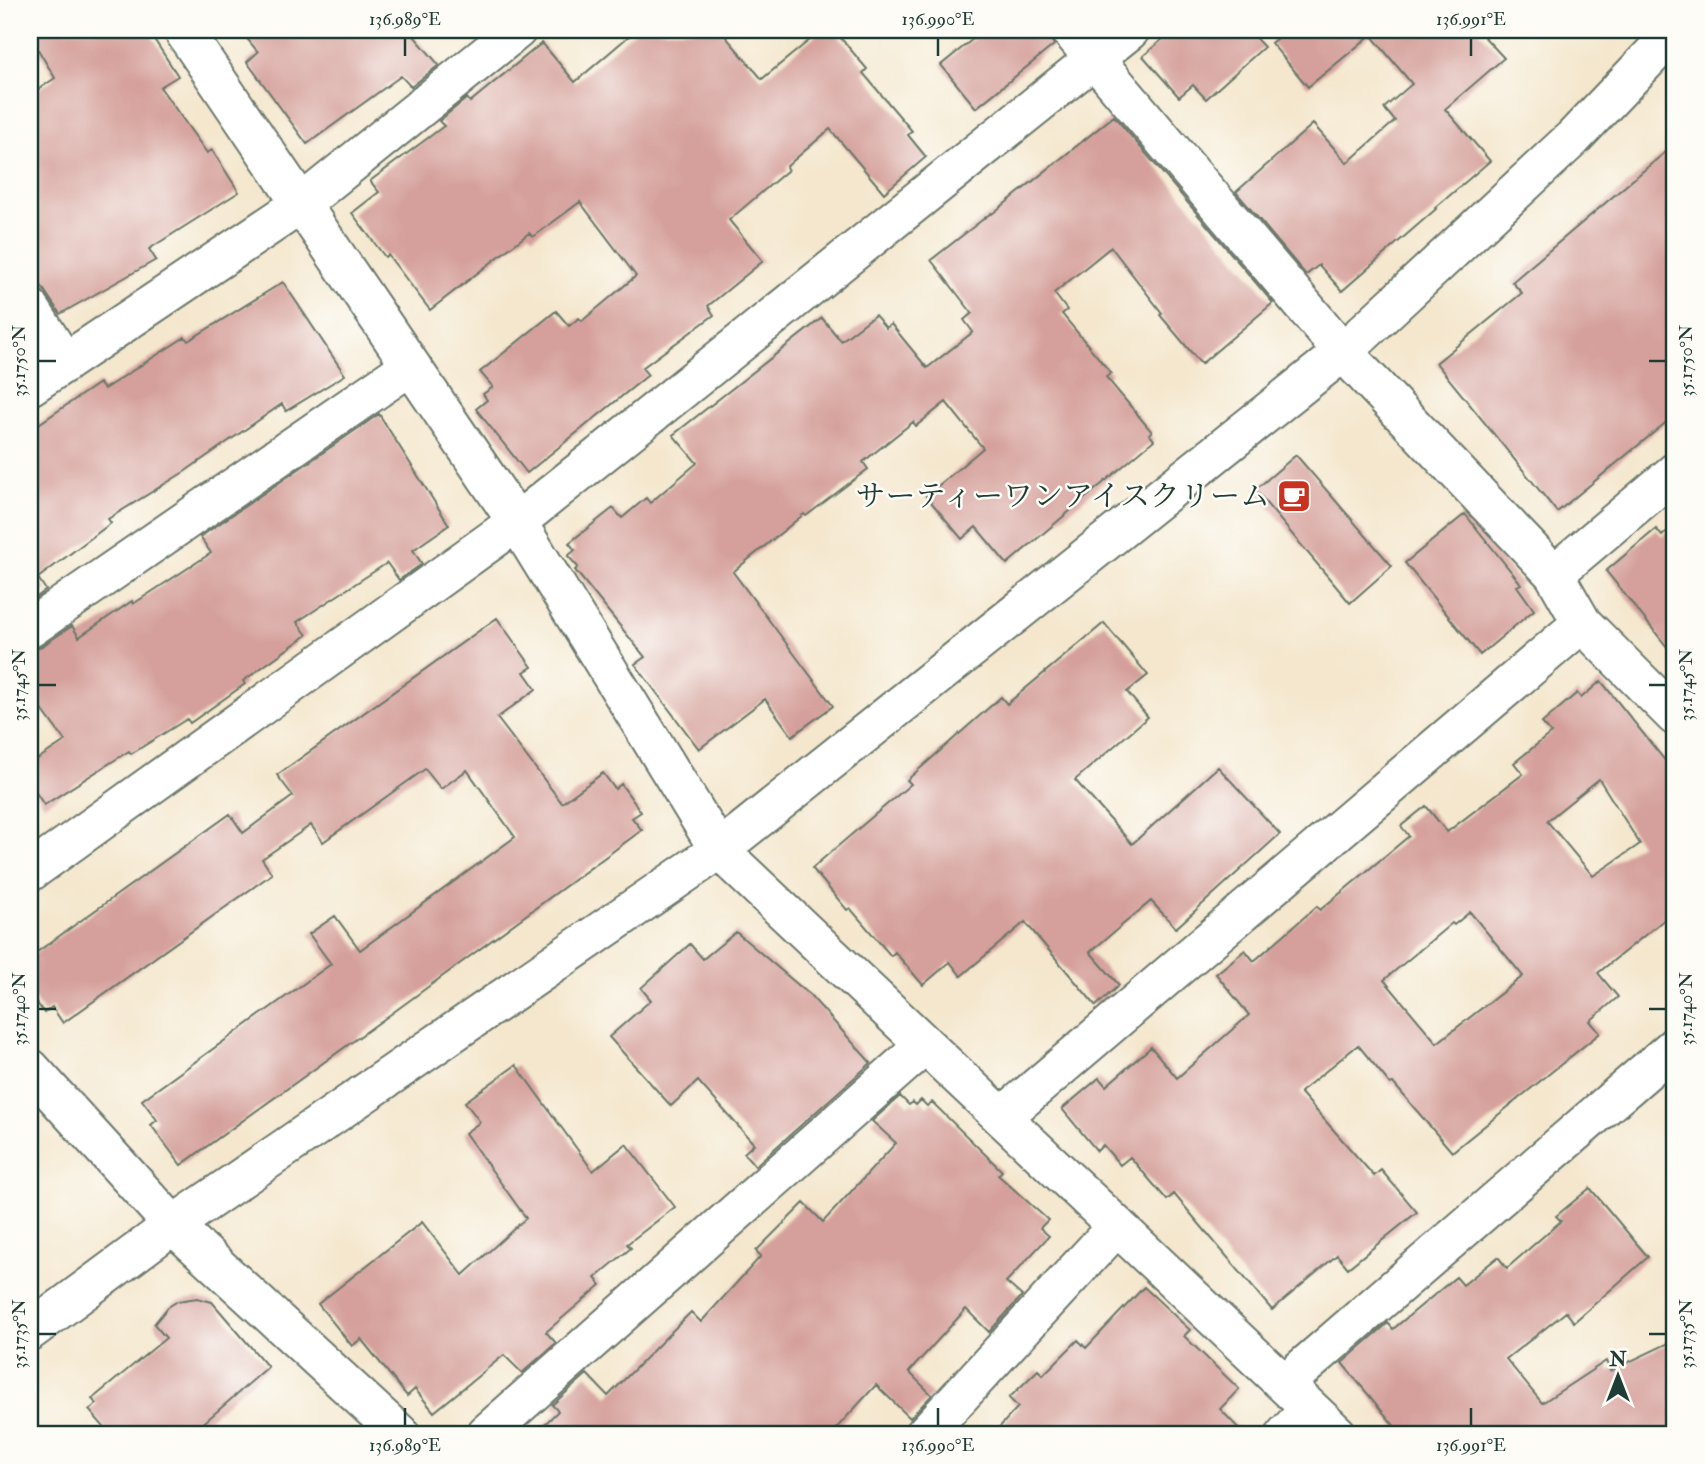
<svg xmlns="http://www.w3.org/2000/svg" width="1705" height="1464" font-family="'IM FELL Double Pica','Noto Serif JP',serif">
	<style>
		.building { fill: #d5a09b; fill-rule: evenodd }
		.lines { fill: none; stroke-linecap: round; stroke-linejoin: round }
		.minor-casing { stroke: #6a786a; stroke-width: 42 }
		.minor { stroke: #fff; stroke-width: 38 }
		.ticks { fill: none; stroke: #1f3d34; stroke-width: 2.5 }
		.labels { text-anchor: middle; stroke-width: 5; stroke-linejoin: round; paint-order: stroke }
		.poi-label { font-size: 30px; fill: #1f3d34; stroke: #fdfcf7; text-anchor: end }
		.neatline { fill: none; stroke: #1f3d34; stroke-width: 2.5 }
		.ticks-label { font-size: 18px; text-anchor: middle; fill: #1f3d34 }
	</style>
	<rect width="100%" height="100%" fill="#fdfcf7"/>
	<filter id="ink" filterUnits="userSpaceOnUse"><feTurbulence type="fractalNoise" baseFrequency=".0143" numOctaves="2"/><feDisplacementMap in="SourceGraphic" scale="14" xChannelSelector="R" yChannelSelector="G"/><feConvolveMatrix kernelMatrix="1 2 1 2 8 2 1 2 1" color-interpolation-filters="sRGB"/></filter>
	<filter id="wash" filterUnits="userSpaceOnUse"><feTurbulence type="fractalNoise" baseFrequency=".00686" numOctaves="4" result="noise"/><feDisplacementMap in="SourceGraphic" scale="28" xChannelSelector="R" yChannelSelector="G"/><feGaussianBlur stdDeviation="1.57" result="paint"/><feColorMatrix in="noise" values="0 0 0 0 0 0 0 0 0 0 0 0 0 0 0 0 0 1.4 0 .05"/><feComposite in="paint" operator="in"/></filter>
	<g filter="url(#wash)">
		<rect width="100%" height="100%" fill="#f4e7ce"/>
		<g id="blocks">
			<path class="building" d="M30 30H148L178 76 160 87 207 153 212 150 239 192 149 249 156 260 60 314 36 278H30V95L55 78 30 36Z
				M240 30H409L439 65 411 87 401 76 307 144 247 62 258 52Z
				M636 30H720L762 79 822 30H834L867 69 863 73 912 131 908 135 926 157 884 193 830 129 786 167 788 170 729 220 763 261 708 306 714 315 642 368 648 375 527 473 476 409 487 400 483 394 493 387 480 372 556 311 569 326 579 318 582 321 636 276 580 202 533 237 529 233 430 310 388 255 385 257 352 213 379 192 370 181 444 126 439 121 467 98 470 102 542 43 575 82Z
				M984 30H1049V35L1054 45 976 108 941 65Z
				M1173 30H1248L1264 47 1206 99 1193 85 1179 97 1143 56Z
				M1287 30H1478L1504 58 1445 109 1490 161 1435 208 1436 209 1342 291 1319 265 1306 275 1236 192 1313 124 1347 163 1395 121 1384 108 1412 84 1371 35 1308 87 1271 43Z
				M1114 116 1273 303 1201 364 1160 315 1162 313 1111 247 1054 293 1067 310 1062 314 1111 373 1106 377 1152 432 1149 434 1154 440 1007 564 976 527 962 539 926 496 983 448 946 402 916 426 913 422 863 462 868 469 806 516 804 514 733 572 833 706 792 736 765 699 699 749 635 664 645 657 575 570 578 567 568 556 575 550 569 543 613 508 622 518 646 498 650 503 697 463 673 435 822 318 841 341 875 315 886 328 891 324 927 368 973 332 964 320 972 313 931 260 991 213 992 214Z
				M1675 144V415L1557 512 1436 363 1522 293 1512 282Z
				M283 282 345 375 286 411 282 404 184 472 108 519 111 523 38 578 46 590 30 602V430L99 383 104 389 185 337 188 341Z
				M379 414 449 525 413 550 422 564 399 580 387 563 297 622 307 635 243 681 245 684 190 723 187 719 131 754 129 751 44 805 30 783V764L65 741 30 693V650L42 646 72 626 79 637 132 601 133 604 211 553 200 537Z
				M1296 455 1392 566 1350 603 1255 490Z
				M1465 514 1521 584 1517 586 1534 610 1480 655 1405 563Z
				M1675 524V657L1606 571 1656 529 1662 536Z
				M497 618 532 667 524 672 536 689 497 718 562 803 603 773 615 789 621 784 641 812 632 818 642 830 391 1014 181 1165 151 1125 157 1120 142 1100 331 964 309 934 335 916 360 950 515 837 467 770 441 789 425 769 323 842 311 825 262 859 272 874 63 1023 52 1007 44 1013 30 993V957L230 814 243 833 293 796 277 775Z
				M1104 623 1148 675 1127 692 1148 717 1075 780 1132 844 1218 767 1280 834 1176 928 1151 901 1090 952 1119 985 1096 1006 1025 922 961 976 950 962 923 985 895 952 891 956 850 908 847 910 812 868 911 784 907 780 1001 697 1007 704Z
				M1601 681 1675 773V911L1598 973 1618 997 1590 1021 1600 1033 1452 1152 1393 1083 1390 1084 1358 1045 1300 1092 1374 1176 1381 1170 1417 1212 1348 1268 1337 1255 1272 1310 1174 1194 1167 1200 1130 1157 1120 1165 1103 1145 1097 1151 1062 1109 1099 1078 1106 1086 1151 1047 1177 1078 1249 1015 1216 974 1245 950 1254 961 1317 906 1320 910 1409 836 1401 826 1426 806 1447 832 1523 774 1514 763 1551 733 1542 723 1577 693 1581 698ZM1599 779 1640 844 1593 876 1547 821ZM1470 912 1523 976 1437 1043 1384 980 1452 923 1454 925Z
				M736 932 810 995 871 1063 755 1166 744 1153 754 1144 698 1081 671 1106 609 1037 651 1000 641 988 690 944 703 959Z
				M516 1065 593 1171 626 1144 675 1207 627 1244 631 1248 595 1278 601 1285 546 1332 556 1343 522 1373 504 1355 434 1412 415 1389 407 1396 361 1339 352 1346 318 1304 422 1222 463 1275 526 1218 465 1133 480 1122 465 1102Z
				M900 1096 909 1105 913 1102 916 1105 921 1100 927 1106 932 1102 1002 1171 998 1175 1048 1220 1040 1228 1049 1236 1006 1282 1022 1296 989 1332 966 1309 909 1372 932 1395 910 1418 876 1385 831 1434H535L558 1411 552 1405 587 1374 608 1396 691 1312 701 1322 761 1256 756 1251 804 1203 823 1222 896 1143 872 1121Z
				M1590 1188 1648 1257 1574 1322 1566 1312 1506 1359 1542 1403 1606 1361 1610 1371 1675 1340V1434H1401L1342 1363 1388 1323 1393 1329 1456 1277 1463 1285 1498 1257 1507 1268 1561 1221 1556 1216Z
				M1144 1287 1190 1330 1184 1336 1239 1389 1220 1409 1244 1434H993L1018 1407 1009 1398 1038 1370 1043 1375 1078 1340 1086 1348Z
				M197 1298 212 1302 268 1367 191 1434H110L89 1410 97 1404 92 1399 166 1338 154 1324 168 1307 178 1301Z"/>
		</g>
	</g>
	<g filter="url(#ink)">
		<use href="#blocks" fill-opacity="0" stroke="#6a786a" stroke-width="2"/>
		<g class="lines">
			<g class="minor-casing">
				<path id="minor" d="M183 30 517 522 719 850 1337 1434
					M1070 30 1343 352 1554 574 1582 623 1675 716
					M30 308 65 363
					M30 386 300 205 517 30
					M1554 574 1675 472
					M30 628 410 366
					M30 872 517 522 1130 30
					M30 1068 173 1225 400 1434
					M1002 1117 1582 623
					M30 1331 173 1225 719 850 1343 352 1573 138 1675 31
					M1284 1384 1675 1046
					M486 1434 925 1045
					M925 1434 1117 1226
					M1286 1434 1310 1409"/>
			</g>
			<use href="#minor" class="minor"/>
		</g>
	</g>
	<path class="ticks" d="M405 38V56M938 38V56M1471 38V56M38 361H56M1649 361H1666M38 685H56M1649 685H1666M38 1009H56M1649 1009H1666M38 1334H56M1649 1334H1666M405 1408V1426M938 1408V1426M1471 1408V1426"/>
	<defs>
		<g id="cafe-square" transform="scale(1.75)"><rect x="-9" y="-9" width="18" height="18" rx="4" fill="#c8321e" stroke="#fdfcf7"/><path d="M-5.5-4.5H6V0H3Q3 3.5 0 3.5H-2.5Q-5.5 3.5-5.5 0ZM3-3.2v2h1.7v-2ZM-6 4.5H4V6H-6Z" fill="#fff"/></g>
	</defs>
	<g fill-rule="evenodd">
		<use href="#cafe-square" x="1294" y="496"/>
	</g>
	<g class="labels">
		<g class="poi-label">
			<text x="1270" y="506">サーティーワンアイスクリーム</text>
		</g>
	</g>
	<rect width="1705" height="1464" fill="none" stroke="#fdfcf7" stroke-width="77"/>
	<g transform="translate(1618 1376)" stroke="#fdfcf7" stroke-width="5" paint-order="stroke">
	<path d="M0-5L12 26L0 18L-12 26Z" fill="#1f3d34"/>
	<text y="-10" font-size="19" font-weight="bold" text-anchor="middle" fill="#1f3d34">N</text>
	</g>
	<rect x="38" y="38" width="1628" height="1388" class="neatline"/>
	<g class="ticks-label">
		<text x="405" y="25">136.989°E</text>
		<text x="938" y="25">136.990°E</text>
		<text x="1471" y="25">136.991°E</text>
		<text transform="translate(19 361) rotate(-90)" y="6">35.1750°N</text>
		<text transform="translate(1686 361) rotate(-90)" y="6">35.1750°N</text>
		<text transform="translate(19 685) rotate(-90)" y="6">35.1745°N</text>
		<text transform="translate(1686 685) rotate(-90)" y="6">35.1745°N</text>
		<text transform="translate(19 1009) rotate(-90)" y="6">35.1740°N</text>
		<text transform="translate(1686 1009) rotate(-90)" y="6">35.1740°N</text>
		<text transform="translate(19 1334) rotate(-90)" y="6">35.1735°N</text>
		<text transform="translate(1686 1334) rotate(-90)" y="6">35.1735°N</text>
		<text x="405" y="1451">136.989°E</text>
		<text x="938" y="1451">136.990°E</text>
		<text x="1471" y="1451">136.991°E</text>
	</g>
</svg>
